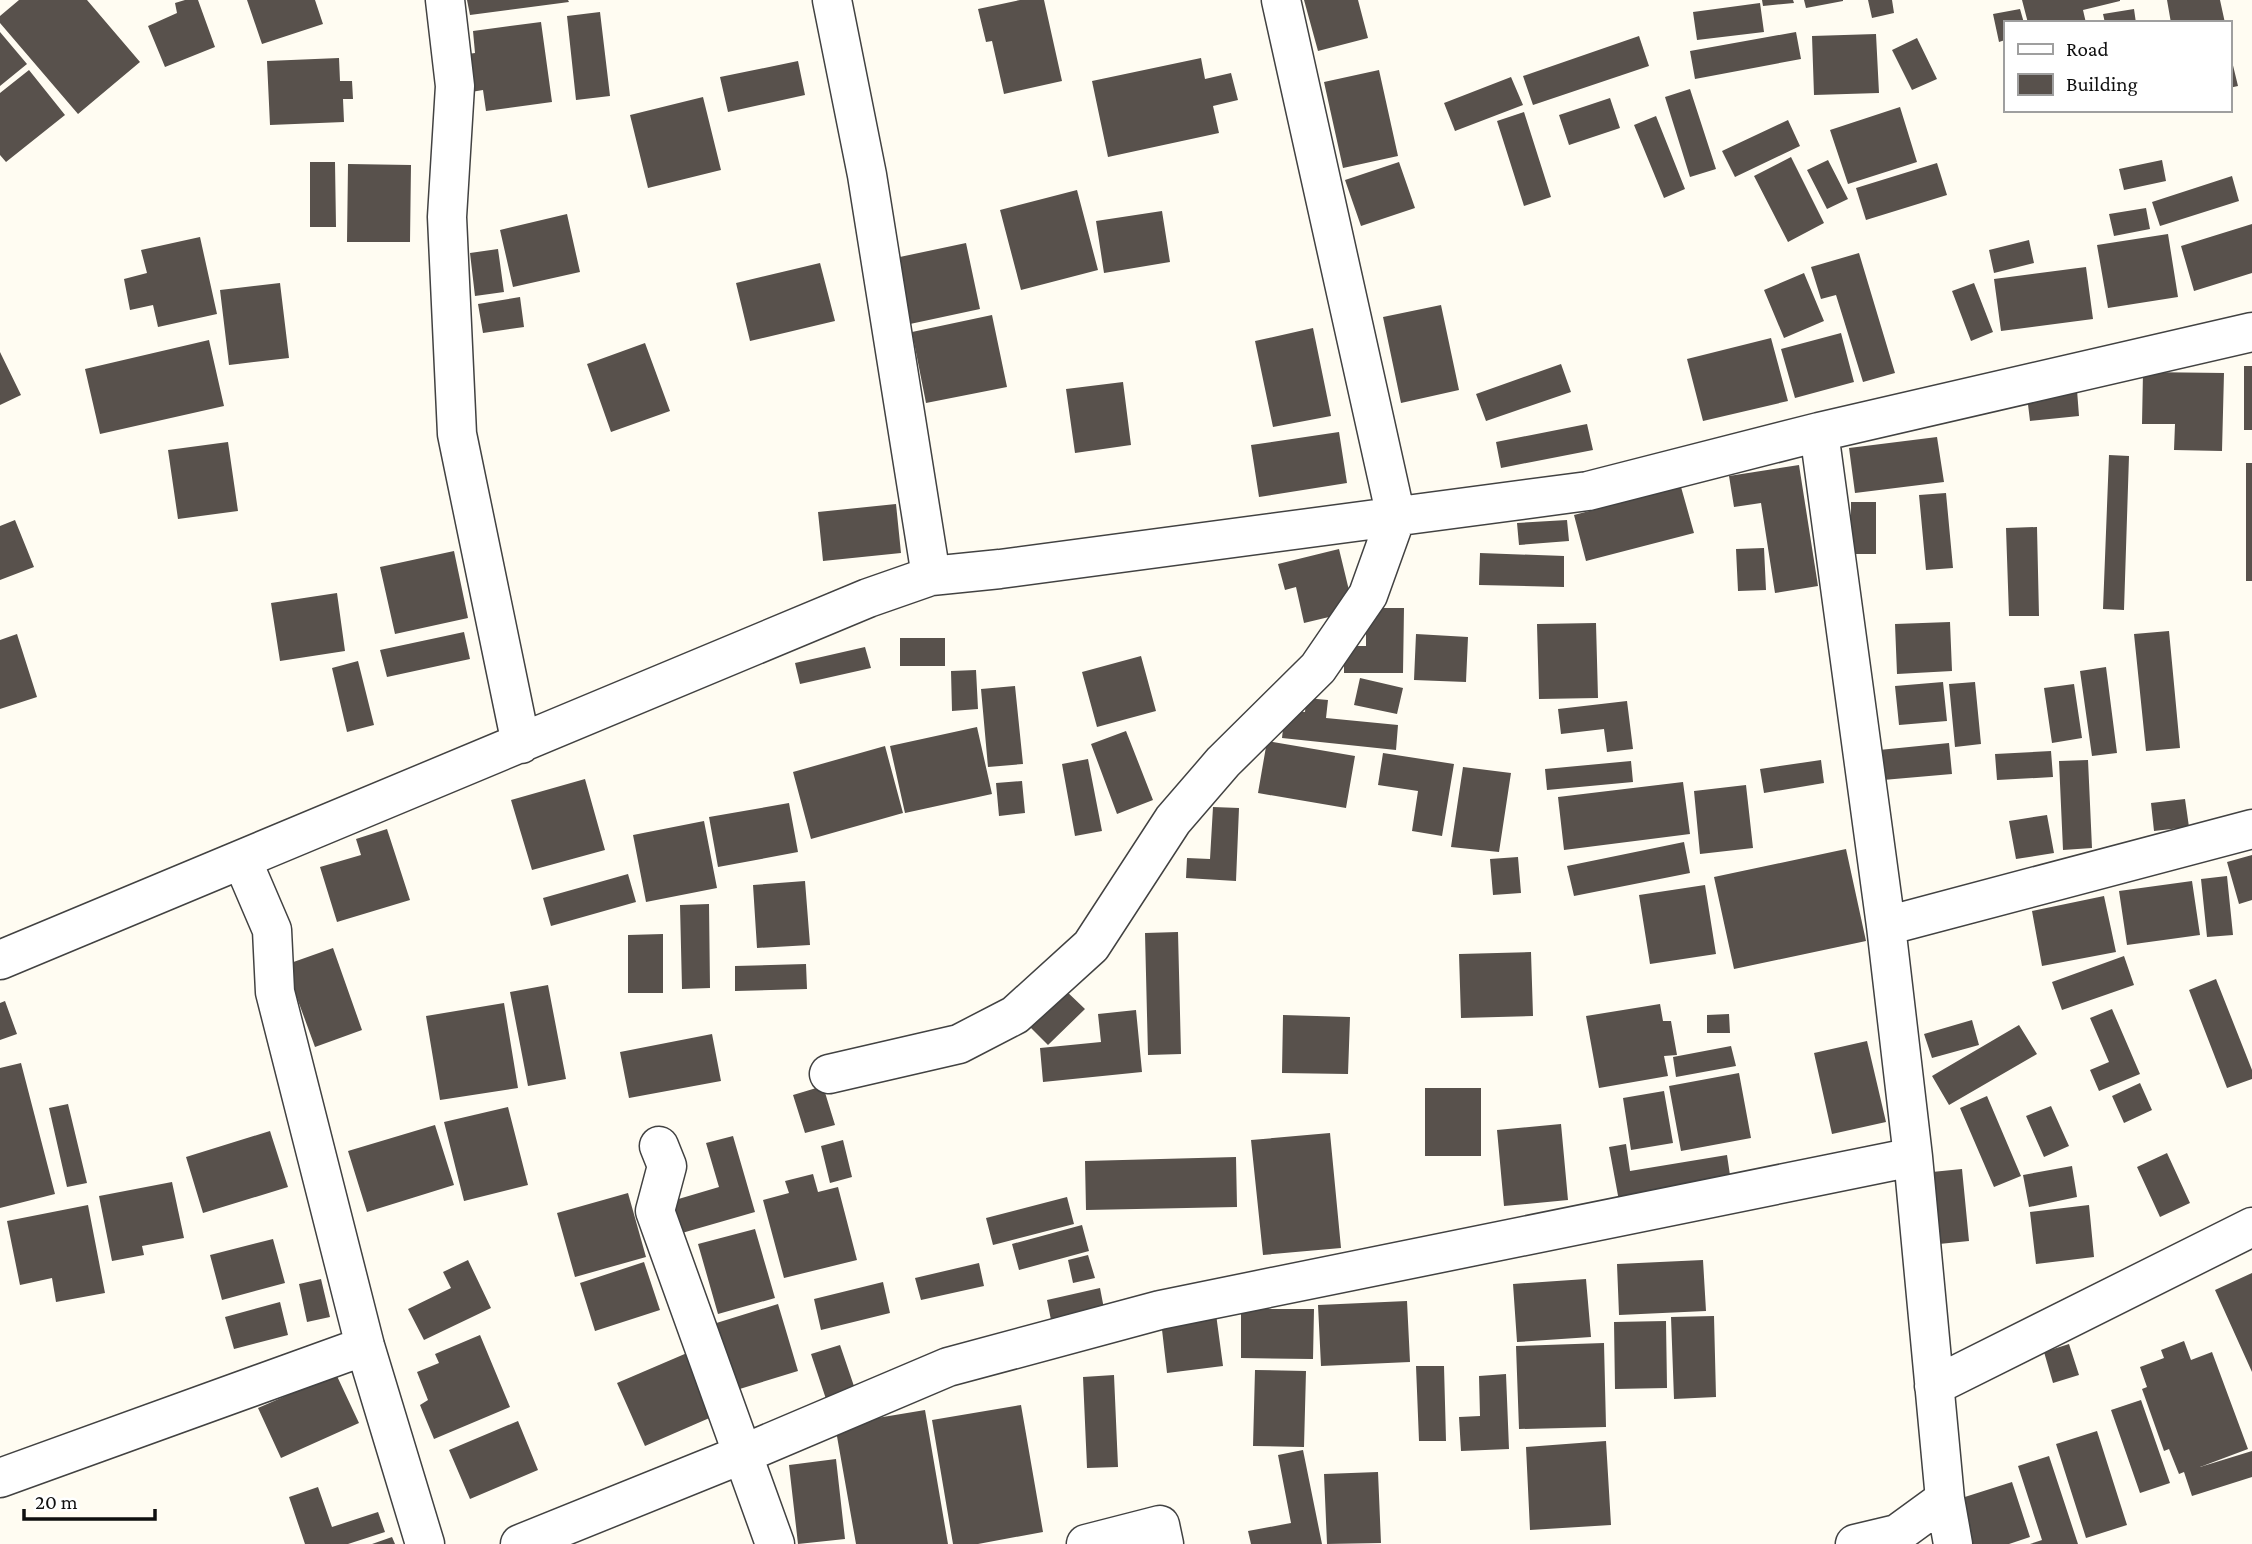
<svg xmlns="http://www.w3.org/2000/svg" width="2252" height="1544" font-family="'Crimson Pro',serif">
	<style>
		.building { fill: #58514c }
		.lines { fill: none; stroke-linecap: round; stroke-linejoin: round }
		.street-casing { stroke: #424242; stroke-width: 41 }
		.street { stroke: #fff; stroke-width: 38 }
	</style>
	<rect width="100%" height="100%" fill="#fffcf2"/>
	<path class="building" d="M19 0H87L140 62 78 114 0 23V16Z
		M185 0H198L215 47 165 67 148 26 177 13 175 3Z
		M247 0H315L323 24 262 44Z
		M467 0H568L569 2 470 15Z
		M1020 0H1044L1062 81 1004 94 992 41 986 42 978 9Z
		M1304 0H1358L1368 38 1318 51Z
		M1762 0H1793L1794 3 1763 6Z
		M1804 0H1843V1L1806 8Z
		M1868 0H1892L1894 13 1872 18Z
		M2022 0H2120V1L2083 10 2086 23H2028Z
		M2167 0H2220L2225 23H2171Z
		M1760 3 1764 32 1697 40 1693 12Z
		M2020 9 2024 23H2005V40L1999 42 1993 14Z
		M2134 9 2136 23H2105L2103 14Z
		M600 12 610 96 576 100 567 16Z
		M541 22 552 102 486 111 483 90 465 93 460 55 475 53 473 31Z
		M0 32 27 64 0 86Z
		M1796 32 1801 59 1695 79 1690 51Z
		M1876 34 1879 93 1814 95 1812 36Z
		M1639 36 1649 66 1533 105 1523 76Z
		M1917 38 1937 79 1912 90 1892 50Z
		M2229 49 2238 86 2229 88Z
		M339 58 340 81H352L353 99H343L344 122 270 125 267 61Z
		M1201 58 1205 79 1231 73 1238 100 1213 106 1219 133 1108 157 1092 81Z
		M798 61 805 95 728 112 720 77Z
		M29 70 65 115 6 162 0 155V93Z
		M1379 70 1398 156 1343 168 1324 82Z
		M1511 77 1523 105 1455 131 1444 103Z
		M1690 89 1716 169 1690 177 1665 97Z
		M703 97 721 170 648 188 630 115Z
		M1610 98 1620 128 1569 145 1559 115Z
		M1900 107 1917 162 1848 184 1830 130Z
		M1524 112 1551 197 1524 206 1497 121Z
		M1656 116 1685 189 1664 198 1634 125Z
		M1788 120 1800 146 1735 177 1722 151Z
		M1791 157 1824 223 1788 242 1754 176Z
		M1828 160 1848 199 1827 209 1807 170Z
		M2162 160 2166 181 2124 190 2119 169Z
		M310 162H335L336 227H310Z
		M1399 162 1415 208 1361 226 1345 180Z
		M1937 163 1947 195 1866 220 1856 188Z
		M348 164 411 165 410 242H347Z
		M2232 176 2239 201 2160 226 2152 202Z
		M1077 190 1098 270 1021 290 1000 210Z
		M2146 208 2150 229 2114 236 2109 214Z
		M1162 211 1170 262 1104 273 1096 221Z
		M567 214 580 272 513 287 500 230Z
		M2252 224V273L2194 291 2181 246Z
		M2168 234 2178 297 2108 308 2097 245Z
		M200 237 217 314 158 327 153 305 130 310 124 279 147 273 141 250Z
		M2029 240 2034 263 1994 273 1989 250Z
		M966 243 980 309 910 324 895 258Z
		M498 249 504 292 475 296 470 253Z
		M1859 253 1895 373 1863 382 1836 295 1821 299 1811 267Z
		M820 263 835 321 750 341 736 283Z
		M2086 267 2093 319 2001 331 1994 279Z
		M1804 273 1824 321 1784 338 1764 290Z
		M280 283 289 358 229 365 220 290Z
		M1974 283 1993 332 1971 341 1952 291Z
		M520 297 524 327 483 333 478 304Z
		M1441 305 1459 390 1401 403 1383 317Z
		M992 315 1007 387 926 403 912 332Z
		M1313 328 1331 416 1273 427 1255 341Z
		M1841 333 1854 382 1795 398 1781 349Z
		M1771 338 1788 401 1703 421 1687 359Z
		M209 340 224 406 100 434 85 369Z
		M645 343 670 411 611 432 587 364Z
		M0 352 21 395 0 405Z
		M1561 364 1571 392 1486 421 1476 394Z
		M2244 366H2252V430H2244Z
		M2143 372 2224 373 2222 451 2174 450 2175 424H2142Z
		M1123 382 1131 445 1075 453 1066 389Z
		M2077 390 2079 416 2030 421 2027 396Z
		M1587 424 1593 450 1501 468 1496 442Z
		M1339 432 1347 483 1259 497 1251 445Z
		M1937 437 1944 482 1855 493 1849 448Z
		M228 442 238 511 178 519 168 450Z
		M2109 455 2129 456 2124 610 2103 609Z
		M2246 463H2252V581H2246Z
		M1799 465 1818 586 1775 593 1761 503 1734 507 1729 476Z
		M1681 487 1694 533 1586 561 1574 515Z
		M1946 493 1953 568 1926 570 1919 495Z
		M1851 502H1876V554H1851Z
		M896 504 901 553 823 561 818 512Z
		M15 520 34 567 0 580V526Z
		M1567 520 1569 541 1519 545 1517 523Z
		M2037 527 2039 616H2009L2006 528Z
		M1764 548 1766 590 1738 591 1736 549Z
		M1339 549 1354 611 1304 623 1296 587 1285 590 1278 564Z
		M454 551 468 618 395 634 380 567Z
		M1480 553 1564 556V587L1479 585Z
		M337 593 345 651 280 661 271 603Z
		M1366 608H1404L1403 673H1344V646H1366Z
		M1950 622 1952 671 1897 674 1895 624Z
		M1596 623 1598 698 1539 699 1537 624Z
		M2169 631 2180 748 2146 751 2134 634Z
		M464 632 470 659 387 677 380 650Z
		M17 634 37 697 0 709V640Z
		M1416 634 1468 637 1466 682 1414 680Z
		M900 638H945V666H900Z
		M865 647 871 668 800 684 795 663Z
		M1141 656 1156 711 1097 727 1082 672Z
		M358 661 374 725 347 732 332 668Z
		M2106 667 2117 753 2092 756 2080 671Z
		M976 670 978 709 952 711 951 671Z
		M1360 678 1403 688 1397 714 1354 705Z
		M1943 682 1947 721 1899 725 1895 686Z
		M1975 682 1981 744 1955 747 1949 684Z
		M2074 684 2082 738 2052 743 2044 688Z
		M1015 686 1023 764 988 767 981 689Z
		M1306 698 1328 700 1326 718 1398 725 1396 750 1282 738 1285 710 1305 712Z
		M1627 701 1633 749 1607 752 1604 729 1561 734 1558 709Z
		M977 727 992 794 905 813 890 746Z
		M1126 731 1153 800 1117 814 1091 744Z
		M1267 741 1355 756 1346 808 1258 793Z
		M1949 743 1952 774 1883 780 1879 750Z
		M885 746 903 813 811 839 793 772Z
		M2051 751 2053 777 1997 780 1995 754Z
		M1383 753 1454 764 1442 836 1412 831 1418 791 1378 785Z
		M1088 759 1102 831 1075 836 1062 764Z
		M1821 760 1824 783 1764 793 1760 769Z
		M2088 760 2092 848 2063 850 2059 761Z
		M1631 761 1633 782 1547 790 1545 769Z
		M1463 767 1511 773 1499 852 1451 847Z
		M585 779 605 850 532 870 511 800Z
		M1022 781 1025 813 999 816 996 783Z
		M1683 782 1690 834 1564 850 1558 797Z
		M1746 785 1753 848 1700 854 1694 791Z
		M2185 799 2189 827 2154 831 2151 803Z
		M789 803 798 852 718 867 709 817Z
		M1213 807 1239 808 1236 881 1186 878 1187 858 1210 859Z
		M2047 815 2054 853 2016 859 2009 821Z
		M704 821 717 888 646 902 633 835Z
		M387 829 410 900 337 922 320 867 361 855 356 839Z
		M1684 842 1690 873 1574 896 1567 866Z
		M1846 849 1866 941 1734 969 1714 877Z
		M2252 855V900L2239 904 2227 862Z
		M1518 857 1521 893 1493 895 1490 859Z
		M628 874 636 902 551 926 543 898Z
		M2227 876 2233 935 2207 937 2201 879Z
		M805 881 810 945 757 948 753 885Z
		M2192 881 2200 935 2127 945 2119 891Z
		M1705 885 1716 954 1650 964 1639 895Z
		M2104 896 2116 952 2042 966 2032 911Z
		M709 904 710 988 682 989 680 905Z
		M1178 932 1181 1054 1148 1055 1145 933Z
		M663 934V993H628V935Z
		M333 948 362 1030 315 1047 285 965Z
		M1531 952 1533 1016 1461 1018 1459 954Z
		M2124 956 2134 985 2062 1010 2052 982Z
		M806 964 807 989 735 991V966Z
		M2216 979 2252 1070V1079L2227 1088 2189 990Z
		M548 985 566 1079 528 1086 510 992Z
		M1063 988 1085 1009 1048 1045 1027 1024Z
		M5 1001 17 1034 0 1040V1003Z
		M504 1003 518 1088 440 1100 426 1016Z
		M1660 1004 1663 1021H1671L1677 1055 1664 1056 1668 1076 1599 1088 1586 1016Z
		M2112 1009 2140 1074 2099 1091 2090 1070 2109 1062 2090 1018Z
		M1136 1010 1142 1072 1043 1082 1040 1048 1101 1042 1098 1014Z
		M1729 1014 1730 1033H1707V1015Z
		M1283 1015 1350 1017 1348 1074 1282 1073Z
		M1972 1020 1979 1045 1932 1058 1924 1034Z
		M2019 1025 2037 1054 1949 1105 1932 1076Z
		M712 1034 721 1081 629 1098 620 1052Z
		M1867 1041 1886 1122 1832 1134 1814 1053Z
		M1731 1046 1736 1066 1676 1077 1673 1057Z
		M21 1063 55 1194 0 1208V1068Z
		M1739 1073 1751 1138 1681 1151 1669 1086Z
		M2140 1083 2152 1110 2124 1123 2112 1096Z
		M823 1086 835 1125 805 1133 793 1095Z
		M1425 1088H1481V1156H1425Z
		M1664 1091 1673 1143 1631 1150 1623 1098Z
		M1987 1096 2021 1176 1994 1187 1960 1108Z
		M68 1104 87 1183 67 1187 49 1108Z
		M2051 1106 2069 1146 2044 1157 2026 1116Z
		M508 1107 528 1185 464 1201 444 1122Z
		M1561 1124 1568 1200 1504 1206 1497 1130Z
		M435 1125 454 1185 367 1212 348 1151Z
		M270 1131 288 1187 203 1213 186 1157Z
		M1330 1133 1341 1248 1263 1255 1251 1140Z
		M733 1136 755 1212 675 1235 665 1203 719 1187 706 1143Z
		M843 1140 852 1177 830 1183 821 1146Z
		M1626 1144 1630 1171 1727 1155 1731 1182 1619 1201 1609 1147Z
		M2167 1153 2190 1203 2160 1217 2137 1167Z
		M1236 1157 1237 1207 1086 1210 1085 1161Z
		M2072 1166 2077 1197 2029 1207 2023 1175Z
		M1962 1169 1969 1241 1939 1244 1932 1172Z
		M813 1174 818 1192 838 1187 857 1260 784 1278 763 1200 789 1193 785 1181Z
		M172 1182 184 1238 142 1246 144 1255 112 1261 99 1196Z
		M628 1193 646 1257 575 1277 557 1213Z
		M1067 1197 1074 1224 993 1245 986 1218Z
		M88 1205 105 1293 56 1302 52 1278 20 1285 7 1221Z
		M2089 1205 2094 1257 2036 1264 2030 1212Z
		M1082 1225 1089 1251 1019 1270 1012 1244Z
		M755 1229 775 1298 718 1314 698 1244Z
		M273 1239 285 1283 222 1300 210 1255Z
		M1088 1255 1095 1278 1073 1283 1068 1260Z
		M468 1260 491 1308 424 1340 408 1309 451 1288 443 1272Z
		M1703 1260 1706 1311 1619 1315 1617 1264Z
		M644 1262 660 1310 595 1331 580 1283Z
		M979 1263 984 1286 921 1300 915 1278Z
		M2252 1273V1372L2215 1290Z
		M321 1279 330 1317 307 1322 299 1284Z
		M1586 1279 1591 1337 1517 1342 1513 1284Z
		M883 1282 890 1313 821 1330 814 1299Z
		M1100 1288 1106 1319 1053 1330 1047 1300Z
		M1407 1301 1410 1362 1321 1366 1318 1305Z
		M280 1302 288 1335 234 1349 225 1317Z
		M778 1304 798 1371 730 1392 710 1325Z
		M1241 1309H1314L1313 1359 1241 1358Z
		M1216 1314 1223 1366 1167 1373 1161 1321Z
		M1714 1316 1716 1397 1674 1399 1671 1317Z
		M1666 1321 1667 1388 1615 1389 1614 1322Z
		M480 1335 510 1407 434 1439 420 1405 428 1400 417 1372 439 1363 435 1354Z
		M2184 1341 2191 1360 2212 1352 2248 1449 2200 1467 2252 1451V1477L2192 1496 2184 1472 2179 1474 2169 1449 2164 1451 2142 1389 2147 1387 2140 1367 2164 1358 2161 1350Z
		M1604 1343 1606 1427 1519 1429 1516 1346Z
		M2069 1344 2079 1375 2053 1383 2044 1352Z
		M840 1345 856 1392 827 1402 811 1354Z
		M687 1353 714 1416 645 1446 617 1383Z
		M1416 1366H1444L1446 1441H1419Z
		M1255 1370 1306 1371 1304 1447 1253 1446Z
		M336 1374 359 1423 281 1458 258 1408Z
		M1506 1374 1509 1449 1461 1451 1459 1417 1480 1416 1479 1376Z
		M1114 1375 1118 1467 1087 1468 1083 1377Z
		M2141 1400 2170 1483 2140 1493 2111 1410Z
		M1021 1405 1043 1532 978 1544H953L932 1420Z
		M925 1410 948 1544H856L835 1425Z
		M518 1421 538 1470 470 1499 449 1450Z
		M2097 1431 2127 1525 2086 1538 2056 1444Z
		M1606 1441 1611 1525 1530 1530 1526 1447Z
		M1303 1450 1322 1544H1251L1248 1531 1291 1523 1278 1455Z
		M2049 1456 2078 1544H2030L2042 1540 2018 1466Z
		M836 1459 845 1539 798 1544 789 1465Z
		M1378 1472 1381 1543 1327 1544 1324 1474Z
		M2012 1482 2030 1537 2009 1544H1963L1949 1502Z
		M318 1487 332 1527 378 1512 385 1532 348 1544H305L289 1497Z
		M392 1537 395 1544H372Z"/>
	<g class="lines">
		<g class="street-casing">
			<path id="street" d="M445 0 455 86 447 217 457 434 521 744
				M832 0 867 175 931 576
				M1819 432 1886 926 1913 1157 1945 1499 1953 1544
				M242 860 272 930 275 992 365 1346 425 1544
				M1886 926 2252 829
				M0 960 868 598 931 576 1000 569 1588 491 1819 432 2252 332
				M829 1074 959 1044 1015 1015 1091 946 1173 820 1223 762 1318 668 1368 595 1396 517 1281 0
				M659 1146 667 1166 655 1211 775 1544
				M1934 1386 2252 1227
				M0 1478 365 1346
				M520 1544 743 1454 948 1367 1160 1310 1913 1157
				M1086 1544 1160 1525 1164 1544
				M1855 1544 1897 1534 1945 1499"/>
		</g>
		<use href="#street" class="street"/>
	</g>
	<rect x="2004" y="21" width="228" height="91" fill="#ffffff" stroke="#9f9f9f" stroke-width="2"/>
	<rect x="2018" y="44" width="35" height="10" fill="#ffffff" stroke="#9f9f9f" stroke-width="2"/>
	<text x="2066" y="56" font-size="21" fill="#0f0f0f">Road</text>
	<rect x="2018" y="74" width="35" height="21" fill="#58514c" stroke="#9f9f9f" stroke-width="2"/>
	<text x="2066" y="91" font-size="21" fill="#0f0f0f">Building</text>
	<path d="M24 1509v10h131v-10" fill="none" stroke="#0f0f0f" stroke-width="3.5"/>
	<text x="35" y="1509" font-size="21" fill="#0f0f0f" stroke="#ffffff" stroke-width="5" paint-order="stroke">20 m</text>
</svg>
